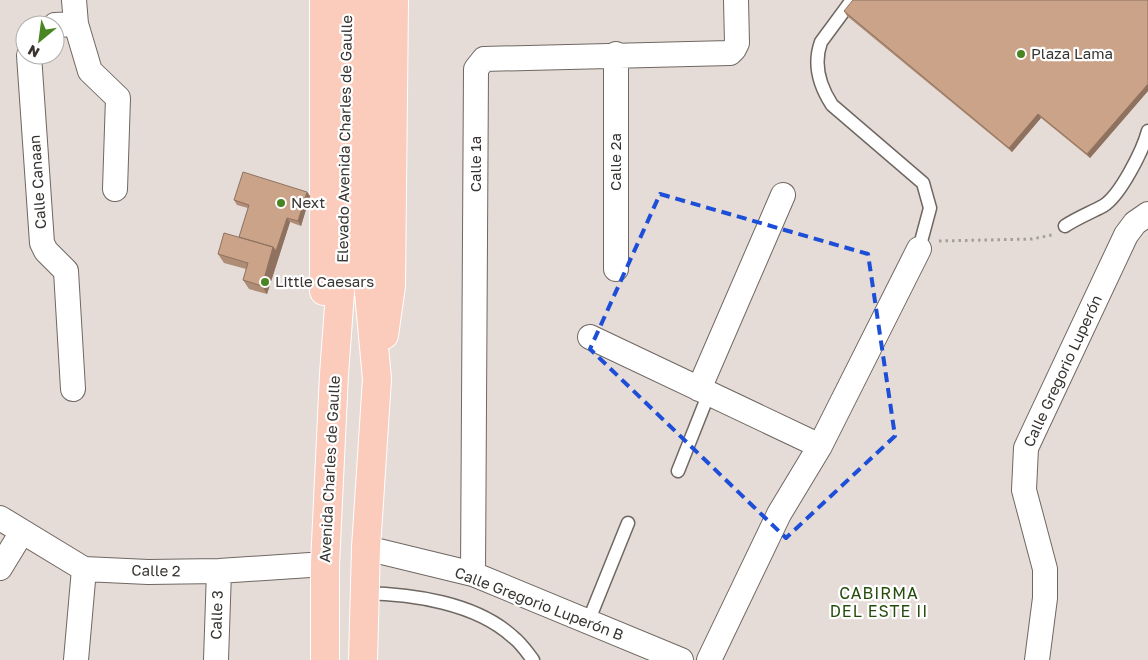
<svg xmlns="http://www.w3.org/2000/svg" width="1148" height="660" font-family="'Golos Text',sans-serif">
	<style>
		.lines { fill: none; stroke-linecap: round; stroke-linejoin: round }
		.lane-casing { stroke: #6f6762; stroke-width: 15 }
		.street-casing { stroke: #6f6762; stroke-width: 26 }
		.primary-casing { stroke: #fff; stroke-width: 30 }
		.path { stroke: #a59f9a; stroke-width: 3; stroke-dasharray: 2.5 4; stroke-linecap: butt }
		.lane { stroke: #fff; stroke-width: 12 }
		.street { stroke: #fff; stroke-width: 24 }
		.primary { stroke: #fbcbbc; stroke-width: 28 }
		.wall { fill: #af8c75 }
		.shaded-wall { fill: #8e725f }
		.building { fill: #cba388; stroke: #8e725f }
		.marked { fill: none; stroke: #1d4ed8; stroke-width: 4; stroke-dasharray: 10 6; stroke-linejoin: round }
		.poi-dot { fill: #498523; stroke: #fff; stroke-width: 2 }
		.labels { text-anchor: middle; stroke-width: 4.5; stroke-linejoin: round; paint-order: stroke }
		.poi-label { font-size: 15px; fill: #373431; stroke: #fff; text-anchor: start }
		.street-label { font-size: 15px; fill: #373431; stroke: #fff }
		.neighbourhood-label { font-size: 16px; letter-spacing: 1px; fill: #264c0d; stroke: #fff }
	</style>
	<rect width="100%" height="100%" fill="#e5dcd7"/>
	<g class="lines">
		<g class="lane-casing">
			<path id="lane" d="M852 0 821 42C813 64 819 85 832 105L923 183 930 208 919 249
				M1065 226C1077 218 1090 213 1103 206 1120 196 1143 150 1148 131
				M678 471 709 393
				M364 593C413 594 476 603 513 637 521 643 527 652 533 660
				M588 622 628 523"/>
		</g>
		<g class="street-casing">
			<path id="street" d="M76 24 90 71 118 98 115 189
				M55 25 76 24 74 0
				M29 55 42 243 46 251 66 271 73 389
				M616 269V54
				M590 337 820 446
				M699 389 783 195
				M0 518 84 569 148 572 219 571 325 564
				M366 548 473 574 681 660
				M0 568 22 532
				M473 574 476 69 484 59 730 53 734 49 737 43 736 0
				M76 660 84 569
				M216 660 219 571
				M709 660 779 514 820 446 919 249
				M1037 660 1045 598V569L1024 490 1026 448 1126 235 1135 223 1148 214"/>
		</g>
		<g class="primary-casing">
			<path id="primary" d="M324 0V291
				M384 335 391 286 394 0
				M325 660V564L334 374 341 279 348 0
				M363 660 366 548 377 379 368 282 372 0"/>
		</g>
		<path class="path" d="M939 241 1032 239 1052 235"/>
		<use href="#lane" class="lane"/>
		<use href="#street" class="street"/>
		<use href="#primary" class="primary"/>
	</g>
	<path class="wall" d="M1148 0V91L1090 158 1041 118 1012 152 847 16 844 11Z
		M307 192 310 196 301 226 290 222 267 294 249 289 243 280 246 269 224 263 218 254 239 237 248 208 237 205 234 200Z"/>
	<path class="shaded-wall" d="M1148 84V91L1090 158 1087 154Z
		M1038 114 1041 118 1012 152 1009 148Z
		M307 192 310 196 301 226 298 221Z
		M287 218 290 222 267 294 262 286 273 247Z"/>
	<path class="building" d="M853 0H1148V84L1087 154 1038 114 1009 148 844 11Z
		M243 172 307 192 298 221 287 218 276 251 273 247 239 237 249 205 234 200Z
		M224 233 273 247 262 286 243 280 248 263 218 254Z"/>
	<path class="marked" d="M660 194 868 254 895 436 786 538 590 349Z"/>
	<g class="poi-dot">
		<circle cx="1021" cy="54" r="5"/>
		<circle cx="281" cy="203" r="5"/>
		<circle cx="265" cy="282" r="5"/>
	</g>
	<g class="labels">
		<g class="poi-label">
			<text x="1031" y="59">Plaza Lama</text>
			<text x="291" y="208">Next</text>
			<text x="275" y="287">Little Caesars</text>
		</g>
		<g class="street-label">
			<text transform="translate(345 139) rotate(-89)" y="5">Elevado Avenida Charles de Gaulle</text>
			<text transform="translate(616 162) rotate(-90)" y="5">Calle 2a</text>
			<text transform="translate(476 164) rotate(-90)" y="5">Calle 1a</text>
			<text transform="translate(38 182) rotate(-94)" y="5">Calle Canaan</text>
			<text transform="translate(1063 371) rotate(-65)" y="5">Calle Gregorio Luperón</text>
			<text transform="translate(330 469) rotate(-87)" y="5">Avenida Charles de Gaulle</text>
			<text transform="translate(156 571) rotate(1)" y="5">Calle 2</text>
			<text transform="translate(539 604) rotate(21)" y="5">Calle Gregorio Luperón B</text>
			<text transform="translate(217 615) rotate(-88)" y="5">Calle 3</text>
		</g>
		<g class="neighbourhood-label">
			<text x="879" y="599">CABIRMA<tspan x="879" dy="18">DEL ESTE II</tspan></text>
		</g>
	</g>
	<g transform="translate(40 40) rotate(209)"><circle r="24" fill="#ffffff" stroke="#afaead"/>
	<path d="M0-4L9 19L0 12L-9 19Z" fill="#498523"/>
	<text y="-8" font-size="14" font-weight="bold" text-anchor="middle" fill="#373431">N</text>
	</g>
</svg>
